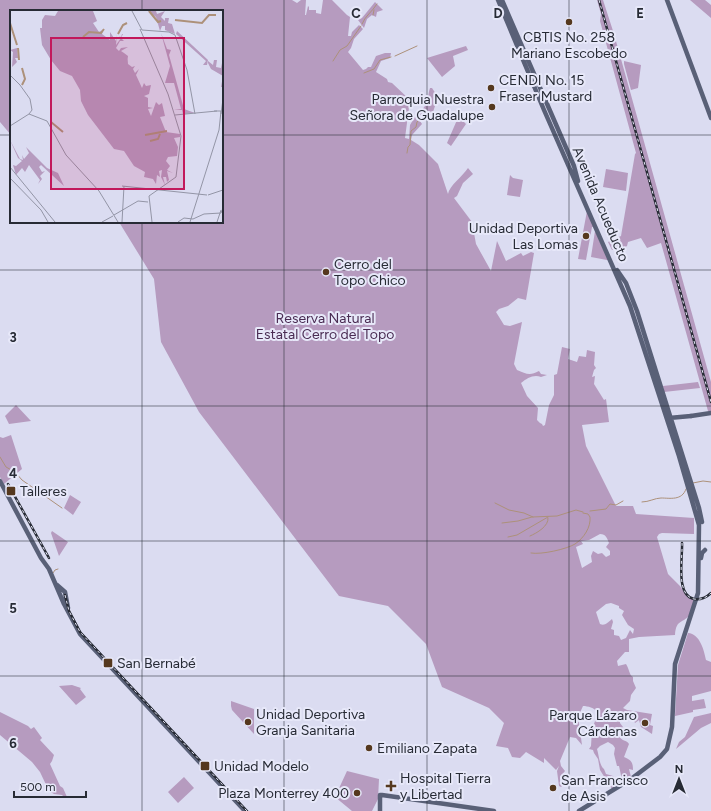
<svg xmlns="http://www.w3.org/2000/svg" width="711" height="811" font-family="Figtree,sans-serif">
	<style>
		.green { fill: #b69bbf; fill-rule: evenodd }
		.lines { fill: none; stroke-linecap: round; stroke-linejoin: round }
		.stream { stroke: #ad917a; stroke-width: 1 }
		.major { stroke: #596077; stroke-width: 4.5 }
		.rail-casing { stroke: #272b35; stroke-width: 2.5 }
		.rail { stroke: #e7e8f9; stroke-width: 1; stroke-dasharray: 3; stroke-linecap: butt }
		.major-bridge { stroke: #596077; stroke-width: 4.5 }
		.grid { fill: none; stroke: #272b35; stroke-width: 1; stroke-opacity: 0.55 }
		.poi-dot { fill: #55381e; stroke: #e7e8f9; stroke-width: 1.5 }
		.labels { text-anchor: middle; stroke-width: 4; stroke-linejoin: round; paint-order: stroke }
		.poi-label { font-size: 14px; fill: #272b35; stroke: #e7e8f9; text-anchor: start }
		.street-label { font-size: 14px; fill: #272b35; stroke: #e7e8f9 }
		.park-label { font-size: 14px; fill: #4a2c53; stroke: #e7e8f9 }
		.inset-river { fill: none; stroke: #ad917a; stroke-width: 2 }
		.inset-road { fill: none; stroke: #9395a6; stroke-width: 1 }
		.view { fill: #c2185b; fill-opacity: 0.15; stroke: #c2185b; stroke-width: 2 }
		.inset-edge { fill: none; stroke: #272b35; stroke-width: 2 }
		.grid-label { font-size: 13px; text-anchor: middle; font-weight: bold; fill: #272b35; stroke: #e7e8f9; stroke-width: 4; stroke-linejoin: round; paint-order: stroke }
	</style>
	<rect width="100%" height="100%" fill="#dbdcf1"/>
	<path class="green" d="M0 0H292L297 3 301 0H306L305 15H306L308 6 309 7V10H316V13L321 14 323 0H332L347 15 350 17 348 36H351L352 32 359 25 363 29 354 39 351 48 348 52 363 70 366 69 368 67H371L376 56 385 53H391L390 58 381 61 376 72 387 79 388 82 392 83 410 100 405 138 409 139 410 125 416 115 422 124 412 135 411 140 419 145 438 164 448 194C449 186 463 176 468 168L473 174 463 183 457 196 454 198 472 222 476 244 491 271 497 241 506 261 521 253 523 256 531 252 534 253 526 300 518 298 508 306 499 309 496 312 504 325 510 326 522 322 514 364 517 370C526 374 530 376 539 371L541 374 547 375 541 377C534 374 527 378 521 383L527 396 538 408 537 420 540 423 542 424 543 426 545 425 549 405 554 395V375L557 374 562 347 570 349 568 359 577 362 579 356 586 357 587 350 595 352 594 365 596 368 594 370 592 377 595 376 594 384 604 400 606 399 609 422 582 425 586 446 616 506H633L636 514 694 518V534L662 533 659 534 657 537 668 574 680 586 686 595 695 601C693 605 692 610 690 614 684 624 676 618 675 635L639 637 629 639V652H625L617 661 618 666 626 664C629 668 629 675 633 677V681L636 688 631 695 630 701 623 708 627 710 652 714 650 725 653 726 652 734 641 727 639 720 635 723 630 712H625L620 716V723L623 727 618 730 620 733 619 736C621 741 627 740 629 744L624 757C631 760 633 762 633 770L629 769 631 777 621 782H620L622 780 619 766H617L614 754 615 748 613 745 608 742 600 746 597 749C599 755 599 765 604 769L606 774 613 776 617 780 618 785 612 789 600 770 598 759 594 753 593 750 589 749 591 746 592 730 598 712C594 708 588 706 583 706L578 717 582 745 576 738 570 737 560 761 561 766 565 771 560 777V783L563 785 561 787 559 786 557 771 559 766 556 770 544 758V763L526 752 520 758 512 757 508 748 496 746 504 723 489 708 442 687 426 644 388 606 339 596 199 412 161 342 154 279 119 222H222V11H11V135L0 122ZM600 534C606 534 607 538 609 543L606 547 610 551V555L606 557 602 553 598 554 593 551 591 556 592 562 582 568 576 547 583 544 581 541H582L589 540ZM611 603 619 606V608L624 611 622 615 628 625 634 629 633 634 630 630 626 638 621 640 619 636 614 635V630L611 629 613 622 612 619C607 623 605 626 600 624L596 612 606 604Z
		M597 0H603L614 34 711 382V411H708L661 243 647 248 641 238 628 242 627 246C622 249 617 248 612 250L608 242 621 236 635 154 636 153 600 21 601 14Z
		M690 0H705L711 5V18Z
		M375 2 383 10 377 12 376 17 372 15 367 19 364 28 358 20 362 18Z
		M466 46 468 50 453 56 455 66 442 77 427 58Z
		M624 61 641 65 638 88 631 90 624 64Z
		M430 88H432L438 97 433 112 423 119 419 112C431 102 426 101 430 88Z
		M464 117 466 120 464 122 466 124 451 146 447 143 457 120H461Z
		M606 169 628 173 626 191 603 187Z
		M510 175 513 178 523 180 520 197 507 195Z
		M587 211 594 227H592L586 260 578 259Z
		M595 231 608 260H607L591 257Z
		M698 382 700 388 664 392 663 386Z
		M16 405 31 421 9 424 5 416Z
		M11 435 22 469 4 484 0 477V437L3 438Z
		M70 495 81 502 73 515 64 508Z
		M52 531 68 542 59 556 51 533Z
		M688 633C700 634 704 650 706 660L711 662V691L692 696V701L704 699 706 708 693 710V712L675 716 678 665Z
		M72 685 81 688 80 689 86 697 76 705 59 686Z
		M231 701 254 709V734L232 710 231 706Z
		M0 712 28 726 31 729 34 727 42 738 40 740 54 755 52 761 50 764 60 786 63 788 67 797 65 798 62 795 54 794 49 791 40 772 32 762 0 735Z
		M711 713V723L701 728 676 749 679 742 685 737 694 717Z
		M347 771 379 779 378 799 372 811H352L335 797Z
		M184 777 194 788 178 803 168 792Z"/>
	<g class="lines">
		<path class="stream" d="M373 15 374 10
			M362 24C365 16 372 12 377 4
			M395 56 417 46
			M333 61 340 50 347 46 361 26
			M364 73 374 69 380 60 391 57
			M407 153 408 147 410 145 411 131 416 127 417 122 419 120
			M0 457 6 467 15 472 22 480 62 508
			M693 483 703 481 711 482
			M642 502C649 502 655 498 661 498 670 498 682 501 686 489
			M495 503 509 510 524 513 533 517
			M590 511 606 509 610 504 616 505 623 501
			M502 523 518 521 532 517 557 516 576 510 583 512
			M530 536C537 533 549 526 548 518
			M508 537 517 535 548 517
			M531 553C541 555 567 549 575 544 584 538 591 527 590 517L588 514 583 513
			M53 573 55 570 58 569"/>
		<path class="major" d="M498 0 544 110 630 306 679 456 699 525 698 593 675 664 672 727 667 749 660 757 631 779 579 811
			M502 0 574 166 578 181
			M667 0 711 118
			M617 270 626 283 637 311 699 508 702 522
			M669 418 691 416
			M0 481 41 558 49 569 64 604 80 634 245 811
			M701 558 702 553 705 550
			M57 585 65 592 68 608
			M380 811V795H382L494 811"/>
		<g class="rail-casing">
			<path id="rail" d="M599 0 711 402
				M8 484 49 558
				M682 543C683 557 675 595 694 599 701 600 706 598 711 593
				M65 595 69 611 80 632 247 811"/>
		</g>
		<use href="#rail" class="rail"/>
		<path class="major-bridge" d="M691 416 711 413"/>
	</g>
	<path class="grid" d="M142 0V11M284 0V811M427 0V811M569 0V811M0 135H11M222 135H711M142 222V811M0 270H711M0 406H711M0 541H711M0 676H711"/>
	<g class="poi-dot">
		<circle cx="569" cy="22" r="4"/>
		<circle cx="491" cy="88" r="4"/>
		<circle cx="492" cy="107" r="4"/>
		<circle cx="586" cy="236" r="4"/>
		<circle cx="326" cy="272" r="4"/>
		<rect x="6" y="486" width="10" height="10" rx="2"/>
		<rect x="103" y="658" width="10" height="10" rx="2"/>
		<circle cx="248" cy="722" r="4"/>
		<circle cx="645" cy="723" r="4"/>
		<circle cx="369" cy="748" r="4"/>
		<rect x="200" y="761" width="10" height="10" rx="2"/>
		<path d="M389 780h4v4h4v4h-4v4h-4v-4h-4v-4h4z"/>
		<circle cx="553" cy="788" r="4"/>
		<circle cx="357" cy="793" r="4"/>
	</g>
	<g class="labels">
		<g class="poi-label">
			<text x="569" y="42" text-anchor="middle">CBTIS No. 258<tspan x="569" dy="16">Mariano Escobedo</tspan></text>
			<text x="499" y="85">CENDI No. 15<tspan x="499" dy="16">Fraser Mustard</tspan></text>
			<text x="484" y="104" text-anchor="end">Parroquia Nuestra<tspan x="484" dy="16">Señora de Guadalupe</tspan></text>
			<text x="578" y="233" text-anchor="end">Unidad Deportiva<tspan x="578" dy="16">Las Lomas</tspan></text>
			<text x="334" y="269">Cerro del<tspan x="334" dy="16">Topo Chico</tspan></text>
			<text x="20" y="496">Talleres</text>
			<text x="117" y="668">San Bernabé</text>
			<text x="256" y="719">Unidad Deportiva<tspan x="256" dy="16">Granja Sanitaria</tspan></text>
			<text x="637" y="720" text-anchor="end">Parque Lázaro<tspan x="637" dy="16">Cárdenas</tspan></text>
			<text x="377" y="753">Emiliano Zapata</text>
			<text x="214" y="771">Unidad Modelo</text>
			<text x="400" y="783">Hospital Tierra<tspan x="400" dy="16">y Libertad</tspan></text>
			<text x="561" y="785">San Francisco<tspan x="561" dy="16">de Asis</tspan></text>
			<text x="349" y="798" text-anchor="end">Plaza Monterrey 400</text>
		</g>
		<g class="street-label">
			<text transform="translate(601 204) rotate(67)" y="5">Avenida Acueducto</text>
		</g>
		<g class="park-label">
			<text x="325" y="323">Reserva Natural<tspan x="325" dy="16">Estatal Cerro del Topo</tspan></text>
		</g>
	</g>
	<g transform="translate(10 10)">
		<rect width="213" height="213" fill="#dbdcf1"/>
		<path d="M48 1H83L87 11 83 13 89 22 94 19 92 24 100 30V22L106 31 107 24 106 35 111 28 109 26 111 27 112 24H113L111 28 114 31H110L106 38 109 41 111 38 118 37 111 41 114 43V39V43L118 46 117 54 118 49V54L122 57 125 56 123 59 125 63 129 59 126 65 132 78 134 73 136 76 141 75 139 84 134 86 138 88V97L143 98 138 99 141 106 146 92 149 95 152 93 155 106 150 107 156 122 170 124V127L164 128 168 137 167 146 158 147 156 151 160 156 157 160 163 163 157 161 159 170 157 172 156 167H153L155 175 151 167 152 160 149 161 150 167 147 165 146 174 143 169 134 167 135 162 124 156 114 141 104 139 78 105 71 91 70 80 62 66 50 61 41 50 32 35 30 18H32V10L35 5 45 6ZM138 1H146L147 4 155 1 151 7 155 11V8H159L158 13 162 14 165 24 155 20V16H152L150 21 146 7ZM167 21 198 50 197 55H193L196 51 166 24ZM151 23 157 39 161 40 159 45 174 99 185 103 173 104 172 100H164L171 99 164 73H155L160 56ZM7 38 8 48H5L7 52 2 57 3 42 0 40ZM213 48V77H211L213 66 201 59 198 53V51L203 55 204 50H207L206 57 211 58ZM0 130 10 149 13 150 12 145 14 149 19 143 16 137 37 158 48 163 54 176 31 155 29 157 32 162 35 161 30 166 32 169 28 174 30 170 19 155 15 162 12 158 6 165 3 155 6 156 12 151 8 148Z" fill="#b69bbf"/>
		<path class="inset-river" d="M139 1 148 12 151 11M165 10 192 13 199 5H206M0 13 7 35M108 24 113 15 117 13M73 27 79 22 91 23 94 19M8 38 9 50M12 75 15 69 12 58M41 112 53 122M135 125 157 121M140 131 148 129 150 124"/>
		<path class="inset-road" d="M122 1 132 20 159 22 165 25 177 60 185 104M130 19 158 84 171 126 166 167 139 186 142 212M0 65 10 75 20 89 22 100 19 104M211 104 213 89M165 105 207 101M0 116 19 104 37 111 56 145 89 181 108 212M0 157 45 212M0 168 31 200 38 212M112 176 197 185M198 185 213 180M104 205 128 191 138 192M92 212 103 206M112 212 114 176M168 212 174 208 183 209 194 204 211 203 213 198M180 212 209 120 211 101H204M207 212 211 200"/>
		<path class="view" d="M41 28H174V179H41Z"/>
		<rect width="213" height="213" class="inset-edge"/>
	</g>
	<g class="grid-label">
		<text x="356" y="18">C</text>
		<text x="498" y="18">D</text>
		<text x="640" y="18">E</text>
		<text x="13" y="342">3</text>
		<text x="13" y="478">4</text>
		<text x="13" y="613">5</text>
		<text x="13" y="748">6</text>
	</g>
	<g transform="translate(679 779)" stroke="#e7e8f9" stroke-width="3" paint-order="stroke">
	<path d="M0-3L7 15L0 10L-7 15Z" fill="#272b35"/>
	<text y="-6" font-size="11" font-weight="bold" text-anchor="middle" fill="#272b35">N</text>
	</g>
	<path d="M14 791v6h72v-6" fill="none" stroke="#272b35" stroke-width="2"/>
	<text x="20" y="791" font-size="12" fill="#272b35" stroke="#e7e8f9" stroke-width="3" paint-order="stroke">500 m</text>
</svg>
